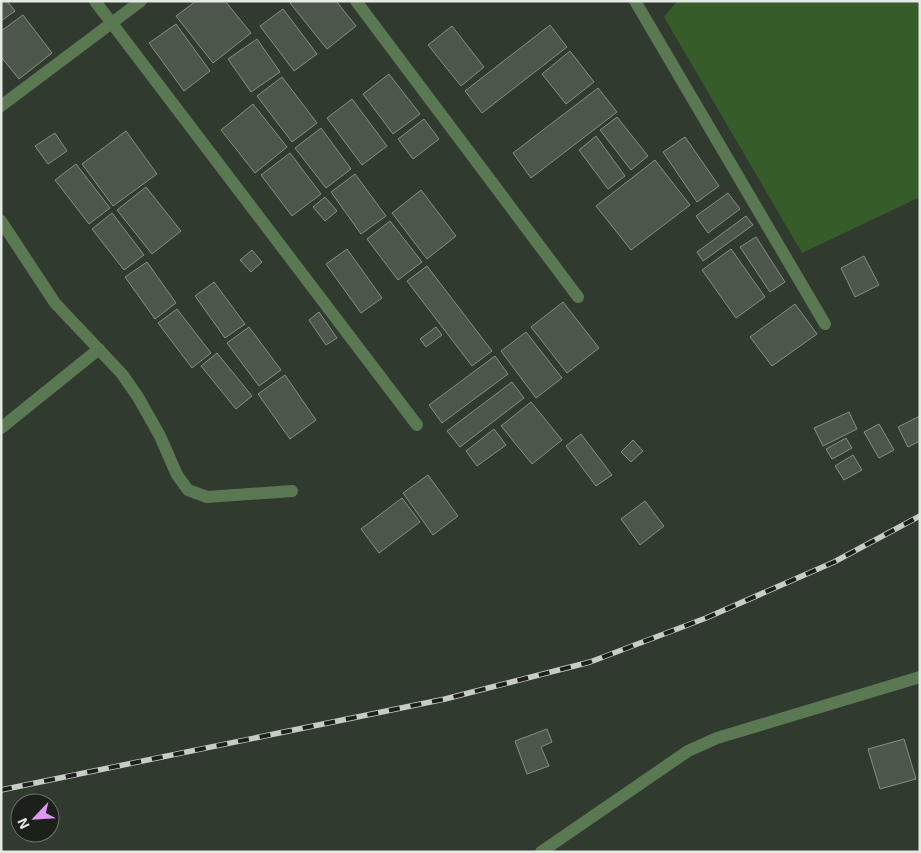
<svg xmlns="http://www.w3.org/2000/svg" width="921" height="853" font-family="'Exo 2',sans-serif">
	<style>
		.green { fill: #355c29 }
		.building { fill: #4c564a; stroke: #858f82 }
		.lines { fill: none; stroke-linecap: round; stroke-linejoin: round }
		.minor { stroke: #5a7851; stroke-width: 12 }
		.rail-casing { stroke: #c6cdc5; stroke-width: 5.5 }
		.rail { stroke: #1c201b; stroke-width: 4; stroke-dasharray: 11; stroke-linecap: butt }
	</style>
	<rect width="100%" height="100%" fill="#313a2f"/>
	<path class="green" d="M677 1H920V197L802 253 664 17Z"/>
	<path class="building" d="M1 1H7L15 11 1 21Z
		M196 1H225L251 33 213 63 176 16Z
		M293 1H336L356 26 327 49 290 3Z
		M283 9 317 54 294 71 260 26Z
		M23 15 52 53 19 79 1 57V31Z
		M176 24 210 71 184 91 149 43Z
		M550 25 567 47 482 113 465 91Z
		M452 26 484 67 461 86 428 45Z
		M257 39 280 72 251 92 228 59Z
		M570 51 594 82 566 104 542 74Z
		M389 74 420 114 393 134 363 94Z
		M282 77 317 123 292 142 257 96Z
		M598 88 617 112 531 178 513 153Z
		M352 99 387 146 362 165 327 118Z
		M253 104 287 147 255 173 221 130Z
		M617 117 648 156 631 170 600 130Z
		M424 119 439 139 413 159 398 139Z
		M321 128 351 169 326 188 295 148Z
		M126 131 157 174 113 206 82 164Z
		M55 133 67 151 48 164 35 146Z
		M596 136 625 176 608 189 579 150Z
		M685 137 719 186 697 202 663 152Z
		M290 153 321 194 292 216 261 175Z
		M655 160 690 205 631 250 596 206Z
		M76 164 110 208 89 224 55 180Z
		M355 174 386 216 361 234 331 192Z
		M146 187 181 231 152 254 117 210Z
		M421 190 456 236 427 259 392 213Z
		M728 193 740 209 708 233 696 216Z
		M325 197 337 211 325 221 313 207Z
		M112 213 144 255 124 270 92 229Z
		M746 216 753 225 703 261 697 252Z
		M390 221 422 262 398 280 367 239Z
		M756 237 785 282 770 292 740 247Z
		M347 249 382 298 361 313 326 264Z
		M731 249 765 297 736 318 702 270Z
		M252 250 262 262 251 272 240 260Z
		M864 256 879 285 855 297 841 268Z
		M147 262 176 303 155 319 125 277Z
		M427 266 492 351 472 366 407 281Z
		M214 282 245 324 225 338 195 296Z
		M563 302 599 348 567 373 531 327Z
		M795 304 817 334 772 366 750 337Z
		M177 309 211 353 192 368 158 323Z
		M319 312 337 338 326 345 309 320Z
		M249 327 281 370 259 386 227 343Z
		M436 327 442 335 426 347 420 339Z
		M526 332 562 378 536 398 501 351Z
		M217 353 252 396 236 409 201 366Z
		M495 356 508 374 442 423 429 405Z
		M285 375 316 420 290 439 258 394Z
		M512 382 524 398 460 447 447 431Z
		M531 402 562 440 532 464 501 426Z
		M849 412 857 429 823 446 814 428Z
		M920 416V441L908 447 898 427Z
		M879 424 894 450 879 458 864 432Z
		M494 429 506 445 477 466 466 451Z
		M581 434 612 475 596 486 566 446Z
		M846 438 852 448 832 459 826 449Z
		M633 440 643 451 631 462 621 452Z
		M853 455 862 470 844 480 835 466Z
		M428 475 458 516 433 535 403 493Z
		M402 498 420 522 379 553 361 529Z
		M645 501 664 526 640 545 621 519Z
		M547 729 552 742 541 747 549 766 527 774 515 741Z
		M904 739 916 779 880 789 868 749Z"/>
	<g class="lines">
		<path class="minor" d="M95 1 417 425
			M356 1 578 297
			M635 1 825 324
			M1 106 141 1
			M1 221 55 303 122 374 138 397 160 436 177 475 188 490 207 497 292 491
			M1 428 99 349
			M541 852 688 751 717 738 920 677"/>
		<g class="rail-casing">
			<path id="rail" d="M1 790 445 699 590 662 706 618 834 562 920 516"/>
		</g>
		<use href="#rail" class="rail"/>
	</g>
	<rect width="921" height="853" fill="none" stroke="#e4eae3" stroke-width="5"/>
	<g transform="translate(35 818) rotate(245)"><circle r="24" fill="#1c201b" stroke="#6c716b"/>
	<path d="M0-4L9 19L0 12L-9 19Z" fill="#df98f2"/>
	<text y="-8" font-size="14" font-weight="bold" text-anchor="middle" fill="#e4eae3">N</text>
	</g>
</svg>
